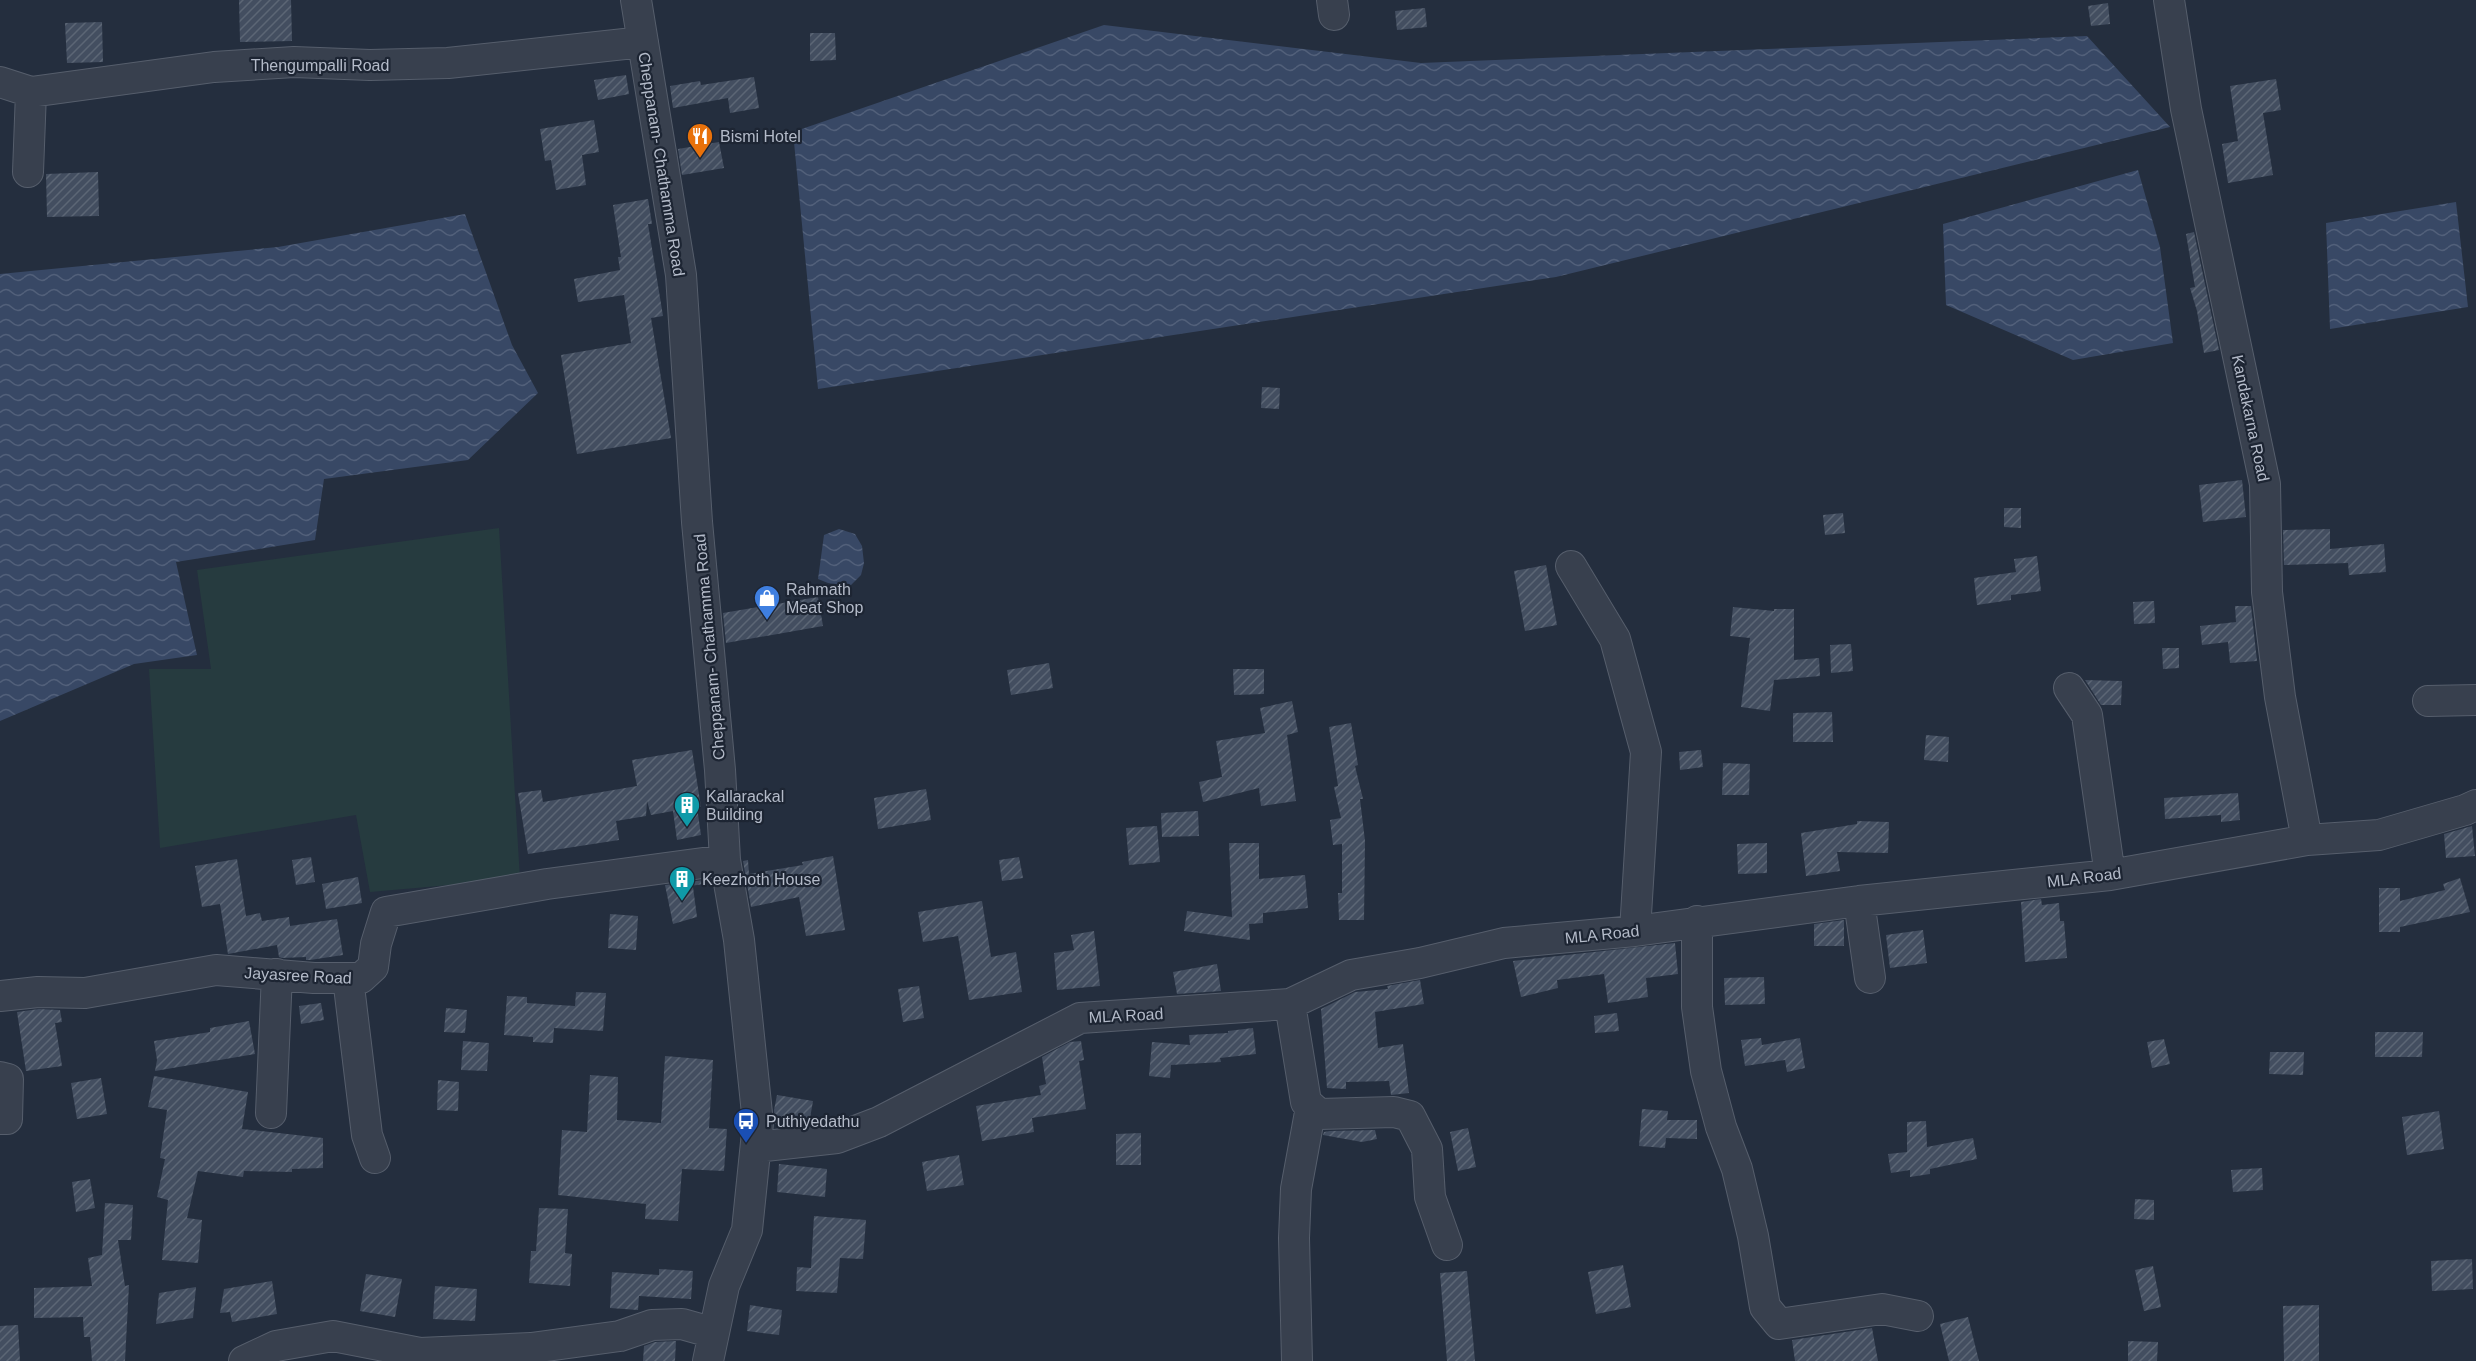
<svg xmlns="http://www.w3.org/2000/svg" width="2476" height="1361" font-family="Arial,sans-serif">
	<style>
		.green { fill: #263b3f }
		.water { fill: url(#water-waves) }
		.building { fill: url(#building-hatch) }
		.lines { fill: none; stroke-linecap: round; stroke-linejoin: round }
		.minor-casing { stroke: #565e6c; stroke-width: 32 }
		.minor { stroke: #38404e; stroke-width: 30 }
		.labels { text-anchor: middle; stroke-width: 4.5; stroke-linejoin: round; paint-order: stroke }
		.street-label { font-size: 16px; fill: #b4bbc9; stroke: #1d2533 }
		.poi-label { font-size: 16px; fill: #b4bbc9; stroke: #1d2533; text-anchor: start }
	</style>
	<defs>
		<pattern id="water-waves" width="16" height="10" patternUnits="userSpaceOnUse" patternTransform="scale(1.5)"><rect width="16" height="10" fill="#384865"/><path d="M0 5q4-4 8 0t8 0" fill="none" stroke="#52607a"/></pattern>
		<pattern id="building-hatch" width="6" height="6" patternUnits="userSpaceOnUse" patternTransform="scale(1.5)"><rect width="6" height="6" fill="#434e60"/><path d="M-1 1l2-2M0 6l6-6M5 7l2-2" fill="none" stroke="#5c6675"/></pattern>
	</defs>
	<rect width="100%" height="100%" fill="#242e3e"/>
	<path class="green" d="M499 528 520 879 370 892 356 815 160 848 149 669H211L197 570Z"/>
	<path class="water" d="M1104 25 1421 63 2087 36 2170 127 1556 277 818 389 793 132Z
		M2138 170 2160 247 2173 343 2073 360 1946 305 1943 224Z
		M2456 202 2468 307 2330 329 2326 223Z
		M465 214 512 345 538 393 468 460 324 479 315 540 176 562 197 655 134 664 0 721V274L278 247Z
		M839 529 855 534 862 546 864 563 861 575 849 587 828 583 818 579 824 535Z"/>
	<path class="building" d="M239 0H291L292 41 240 42Z
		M2108 3 2110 24 2091 26 2088 6Z
		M1425 8 1427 27 1397 30 1395 11Z
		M102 22 103 62 67 63 65 23Z
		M810 33H835L836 60 810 61Z
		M626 75 629 94 598 100 594 80Z
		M754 77 759 108 730 113 728 98 673 108 670 86 700 81 701 85Z
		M2276 79 2281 110 2263 113 2273 175 2228 183 2222 144 2238 141 2230 86Z
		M594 120 599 152 582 155 586 185 556 190 551 160 545 161 540 129Z
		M719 142 724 168 682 175 678 149Z
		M98 172 99 216 47 217 46 174Z
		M648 199 652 224H648L663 316 651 318 671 438 577 454 561 355 631 343 624 295 578 302 574 279 620 270 618 257H621L613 205Z
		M2194 232 2219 350 2204 353 2197 311 2190 288 2195 287 2186 234Z
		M1262 387 1280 388 1279 409 1261 408Z
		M2242 480 2246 517 2203 522 2199 485Z
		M2004 508H2021V528L2004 527Z
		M1843 513 1845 533 1825 535 1823 515Z
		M2330 529V549L2384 544 2386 572 2349 575 2348 563 2284 565 2283 530Z
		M2037 556 2041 591 2011 595V600L1977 605 1974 578 2016 572 2014 559Z
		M1546 565 1557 625 1525 631 1514 571Z
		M818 597 823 626 726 643 723 613Z
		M2154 601 2155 623 2134 624 2133 602Z
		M2235 606H2251L2257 661 2230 663 2228 642 2202 645 2200 626 2236 622Z
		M1733 607 1774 611V609H1794V660L1819 658 1820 676 1774 680 1770 711 1741 707 1750 638 1730 636Z
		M1851 644 1853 671 1831 673 1830 645Z
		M2162 648H2179V668L2163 669Z
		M1049 663 1053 688 1011 695 1007 670Z
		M1233 669H1264V694L1234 695Z
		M2085 680 2122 681 2121 705H2101Z
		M1292 701 1298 732 1287 735 1296 801 1261 806 1259 788 1203 802 1199 782 1222 777 1216 741 1265 733 1260 708Z
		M1832 712 1833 742H1793V713Z
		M1351 723 1358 765 1355 766 1363 799H1360L1365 841 1364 920H1339L1338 893H1342V844L1333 845 1330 820 1341 818 1334 787 1338 786 1329 727Z
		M1926 735 1949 737 1948 762 1924 760Z
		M692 750 701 807H697L701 835 677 840 673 811 651 815 647 801 646 816 616 821 619 840 528 854 518 793 541 790 543 802 637 786 632 760Z
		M1701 750 1703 767 1680 770 1679 752Z
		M1723 763 1750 764 1749 795H1722Z
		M926 789 931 820 878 829 874 798Z
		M2238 793 2240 820 2221 822V815L2165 819 2164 798Z
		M1198 811 1199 836 1162 837 1161 813Z
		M1857 821 1889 822 1888 853 1837 852 1840 871 1806 876 1801 833 1857 824Z
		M1157 826 1160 862 1129 865 1126 828Z
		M2472 826 2475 856 2446 858 2444 834Z
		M1229 843H1259V879L1305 875 1308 908 1263 913V923L1249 924 1250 940 1184 931 1187 911 1232 917Z
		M1767 843V873L1738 874 1737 844Z
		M833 856 845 930 806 936 799 897 751 907 743 861 748 860 749 874 803 865 802 862Z
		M311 857 315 882 296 885 292 860Z
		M1019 857 1023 878 1002 881 999 860Z
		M237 859 246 916 260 913 262 921 289 917 290 926 337 919 343 955 310 960H306V957L282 958 279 957 277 945 228 954 220 904 202 907 195 866Z
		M358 877 362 903 326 909 322 884Z
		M2460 878 2470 912 2400 927V932H2379V888H2400V901L2445 890 2443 884Z
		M711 879V883L690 886 693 887 697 917 673 924 665 885Z
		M2041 899 2042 905 2059 903 2060 921H2064L2067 958 2025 962 2021 902Z
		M982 901 991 957 1016 952 1022 992 969 1000 958 936 923 942 918 912Z
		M610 914 638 916 636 950 608 948Z
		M1844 920V946H1814V924Z
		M1923 930 1927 963 1890 968 1886 935Z
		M1094 931 1100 986 1057 990 1054 953 1074 950 1071 935Z
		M1675 943 1678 974 1646 978 1648 997 1608 1003 1604 974 1557 980 1558 988 1521 997 1513 961Z
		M1217 964 1221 991 1177 994 1173 972Z
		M1764 977 1765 1004 1725 1005 1724 978Z
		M1420 980 1424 1004 1375 1012 1378 1048 1403 1044 1409 1093 1391 1095 1389 1081 1346 1082V1089L1327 1088 1321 1009 1355 992 1388 989 1387 986Z
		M919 986 924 1018 903 1022 898 989Z
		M576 992 606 993 603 1031 554 1028 553 1043 533 1042V1037L504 1035 507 996 527 997V1003L575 1006Z
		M321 1003 324 1020 301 1024 299 1006Z
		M446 1008 467 1010 465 1033 444 1032Z
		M39 1009 60 1010 62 1022 55 1023 62 1066 26 1071 17 1012Z
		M1617 1013 1619 1031 1595 1033 1594 1016Z
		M249 1021 255 1054 155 1071 157 1060 154 1041 210 1032V1028Z
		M1253 1028 1256 1054 1220 1058 1221 1062 1171 1065 1170 1078 1149 1076 1152 1042 1190 1045 1189 1035 1228 1033V1031Z
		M2375 1032H2423L2422 1057H2375Z
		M1761 1038 1762 1045 1800 1038 1805 1068 1787 1072 1785 1060 1745 1066 1741 1040Z
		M2164 1039 2170 1064 2152 1068 2147 1042Z
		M463 1041 489 1043 487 1071 461 1070Z
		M1081 1041 1084 1060 1079 1061 1086 1109 1032 1118 1034 1132 982 1141 976 1106 1041 1095 1039 1086 1046 1084 1042 1057 1070 1042Z
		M2270 1052H2304L2303 1075 2269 1074Z
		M665 1056 713 1060 709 1128 727 1129 724 1171 682 1169 678 1221 645 1219 646 1204 558 1195 562 1130 587 1132 590 1075 618 1077 617 1120 661 1123Z
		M154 1076 248 1092 242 1129 323 1138V1168L292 1169V1172L244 1171 243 1177 198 1171 187 1218 202 1220 198 1263 162 1260 168 1200 157 1197 165 1159 160 1158 167 1110 148 1107Z
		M101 1078 107 1114 77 1119 71 1083Z
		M438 1080 459 1082 458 1111 437 1110Z
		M777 1095 813 1101 809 1124 789 1126 775 1124 774 1110Z
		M1642 1109 1668 1111 1667 1120H1697V1139L1666 1138 1665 1148 1639 1146Z
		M2439 1111 2444 1149 2407 1155 2402 1117Z
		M1926 1121 1927 1147 1973 1138 1977 1159 1930 1169V1174L1910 1177V1170L1891 1173 1888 1154 1907 1152V1122Z
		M1468 1128 1476 1167 1458 1171 1450 1132Z
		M1375 1130 1377 1139 1362 1142 1323 1135 1324 1132 1330 1131Z
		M1141 1133V1165H1116V1134Z
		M959 1155 964 1185 927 1191 922 1162Z
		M779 1164 827 1169 825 1197 777 1192Z
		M2262 1168 2263 1190 2233 1192 2231 1170Z
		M90 1179 95 1208 76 1212 72 1182Z
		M2135 1199 2154 1200V1220L2134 1219Z
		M105 1203 133 1205 131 1240H118L125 1286 129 1285 125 1361H92L90 1337H84L83 1317 34 1318V1288L92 1286 88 1258 102 1255Z
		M539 1208 568 1209 565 1253 572 1254 570 1286 529 1283 531 1251H536Z
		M814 1216 866 1220 863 1259 840 1258 837 1293 796 1291 797 1267 811 1268Z
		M2472 1259 2473 1289 2432 1291 2431 1261Z
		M1623 1265 1631 1307 1596 1314 1588 1272Z
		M2153 1266 2161 1307 2144 1311 2135 1270Z
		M659 1269 693 1271 691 1299 639 1296 638 1310 610 1308 612 1272 659 1275Z
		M1467 1271 1475 1361H1447L1440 1273Z
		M366 1274 402 1279 395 1317 360 1311Z
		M272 1281 277 1314 232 1322 230 1312 220 1313 224 1289Z
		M435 1286 477 1289 475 1321 433 1319Z
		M196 1287 193 1318 156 1324 159 1293Z
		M750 1305 782 1310 779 1335 747 1331Z
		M2319 1305V1361H2284L2283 1306Z
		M1968 1317 1979 1361H1949L1940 1324Z
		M18 1325 20 1361H0V1326Z
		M1872 1328 1878 1361H1795L1792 1340Z
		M676 1341 675 1361H643L644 1346 655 1342Z
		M2128 1341 2158 1342 2157 1361H2128Z"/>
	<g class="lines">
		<g class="minor-casing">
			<path id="minor" d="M636 0 681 275 697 522 720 770 725 860 739 940 758 1123 747 1230 724 1286 708 1361
				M1332 0 1334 15
				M2169 0 2186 109 2265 484 2267 592 2280 697 2307 840
				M0 82 31 92 214 67 294 62 370 65 448 63 643 42
				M28 172 31 92
				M1571 566 1615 639 1646 752 1635 931
				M2069 688 2087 715 2110 875
				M2428 701 2476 700
				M1859 901 1870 978
				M1697 921V1007L1706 1071 1721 1127 1737 1169 1753 1236 1765 1307 1779 1324 1882 1309 1918 1316
				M348 978 367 1135 375 1158
				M0 996 38 992 85 993 216 970 314 978H361L373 967 376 944 386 912 547 884 725 860
				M1290 1004 1306 1102 1319 1114 1394 1112 1410 1116 1427 1149 1430 1197 1447 1245
				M0 1077 8 1079 7 1119H0
				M271 1113 277 974
				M756 1147 837 1138 879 1122 1080 1018 1290 1004 1351 975 1420 963 1504 943 1635 931 1859 901 2110 875 2307 840 2379 835 2465 810 2476 805
				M244 1361 276 1346 333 1336 420 1353 531 1348 620 1336 652 1325 682 1324 714 1333
				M1297 1361 1294 1238 1296 1189 1311 1107"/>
		</g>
		<use href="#minor" class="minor"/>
	</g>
	<defs>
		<g id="restaurant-pin" transform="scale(1.35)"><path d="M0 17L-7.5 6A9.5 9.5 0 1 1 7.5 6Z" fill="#e8710a" stroke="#1d2533"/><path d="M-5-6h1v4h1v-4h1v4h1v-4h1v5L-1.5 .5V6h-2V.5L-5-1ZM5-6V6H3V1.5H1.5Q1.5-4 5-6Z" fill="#fff"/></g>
		<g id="shop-pin" transform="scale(1.35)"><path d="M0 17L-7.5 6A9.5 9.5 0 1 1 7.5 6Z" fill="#3f7fe0" stroke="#1d2533"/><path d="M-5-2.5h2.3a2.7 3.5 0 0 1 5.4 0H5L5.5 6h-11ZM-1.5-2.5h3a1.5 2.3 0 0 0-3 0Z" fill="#fff"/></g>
		<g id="building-pin" transform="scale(1.35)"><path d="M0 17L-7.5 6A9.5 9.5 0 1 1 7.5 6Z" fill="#0f9aa8" stroke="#1d2533"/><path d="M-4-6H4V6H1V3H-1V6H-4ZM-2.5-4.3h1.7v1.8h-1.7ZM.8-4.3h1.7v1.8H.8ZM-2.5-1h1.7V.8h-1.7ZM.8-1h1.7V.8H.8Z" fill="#fff"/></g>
		<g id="bus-pin" transform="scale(1.35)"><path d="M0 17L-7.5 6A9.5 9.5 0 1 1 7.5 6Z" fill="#1a4fb4" stroke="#1d2533"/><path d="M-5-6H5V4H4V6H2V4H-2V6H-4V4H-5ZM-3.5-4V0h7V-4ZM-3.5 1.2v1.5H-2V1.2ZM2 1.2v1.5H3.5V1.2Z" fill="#fff"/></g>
	</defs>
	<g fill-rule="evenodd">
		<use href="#restaurant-pin" x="700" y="136"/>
		<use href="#shop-pin" x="767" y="598"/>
		<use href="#building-pin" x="687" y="805"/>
		<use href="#building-pin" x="682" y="879"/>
		<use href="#bus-pin" x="746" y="1121"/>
	</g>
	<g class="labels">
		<g class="street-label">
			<text x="320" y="71">Thengumpalli Road</text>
			<text transform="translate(662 164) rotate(81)" y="6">Cheppanam- Chathamma Road</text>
			<text transform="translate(2251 418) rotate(78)" y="6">Kandakarna Road</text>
			<text transform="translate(709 647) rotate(-95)" y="6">Cheppanam- Chathamma Road</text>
			<text transform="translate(2084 877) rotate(-7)" y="6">MLA Road</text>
			<text transform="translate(1602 934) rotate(-6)" y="6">MLA Road</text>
			<text transform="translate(298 975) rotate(3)" y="6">Jayasree Road</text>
			<text transform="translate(1126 1015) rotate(-3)" y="6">MLA Road</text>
		</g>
		<g class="poi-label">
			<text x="720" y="142">Bismi Hotel</text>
			<text x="786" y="595">Rahmath<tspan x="786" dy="18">Meat Shop</tspan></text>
			<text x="706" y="802">Kallarackal<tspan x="706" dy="18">Building</tspan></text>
			<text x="702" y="885">Keezhoth House</text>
			<text x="766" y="1127">Puthiyedathu</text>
		</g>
	</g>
</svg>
